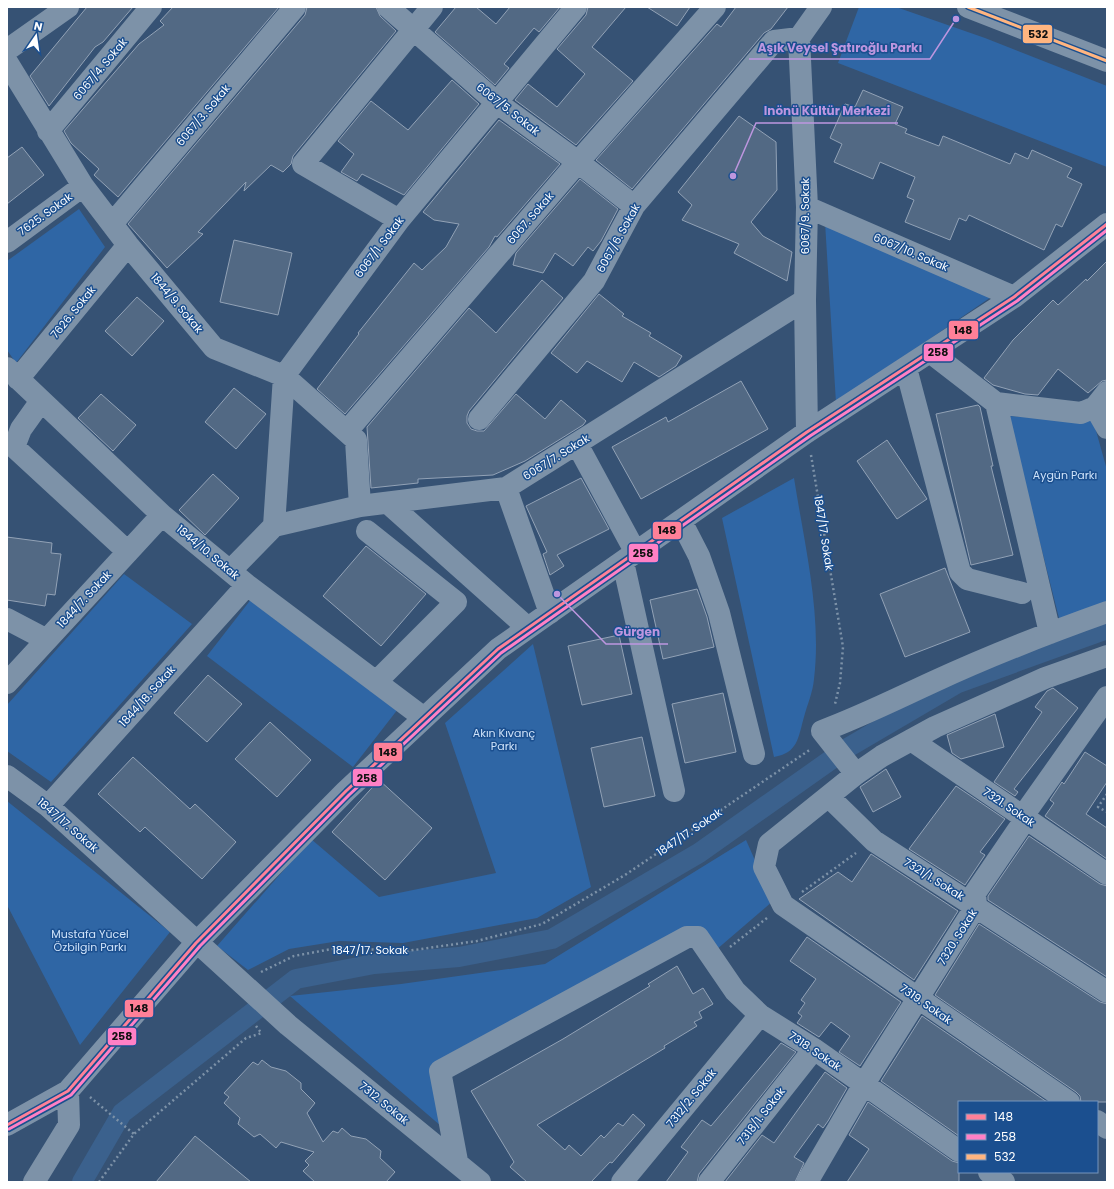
<svg xmlns="http://www.w3.org/2000/svg" width="1114" height="1189" font-family="Poppins,sans-serif">
	<style>
		.green { fill: #2f66a5 }
		.lines { fill: none; stroke-linecap: round; stroke-linejoin: round }
		.canal { stroke: #3b618d; stroke-width: 20 }
		.building { fill: #526984; stroke: #92a2b6 }
		.path { stroke: #7d92a8; stroke-width: 2.5; stroke-dasharray: 2 3; stroke-linecap: butt }
		.minor { stroke: #7d92a8; stroke-width: 22 }
		.bus-1-casing { stroke: #1b4f8f; stroke-width: 6 }
		.bus-2-casing { stroke: #1b4f8f; stroke-width: 6 }
		.bus-3-casing { stroke: #1b4f8f; stroke-width: 6 }
		.bus-1 { stroke: #ff8098; stroke-width: 3 }
		.bus-2 { stroke: #ff80c5; stroke-width: 3 }
		.bus-3 { stroke: #ffb580; stroke-width: 3 }
		.labels { text-anchor: middle; stroke-width: 3; stroke-linejoin: round; paint-order: stroke }
		.street-label { font-size: 11px; fill: #fff; stroke: #1b4f8f }
		.park-label { font-size: 11px; fill: #cfe3fa; stroke: #1b4f8f }
		.leader { fill: none; stroke: #bd96df; stroke-width: 1.5 }
		.callout-dot { fill: #bd96df; stroke: #1b4f8f; stroke-width: 1.5 }
		.callout-label { font-size: 12px; text-anchor: middle; font-weight: bold; fill: #bd96df; stroke: #1b4f8f; stroke-width: 3; stroke-linejoin: round; paint-order: stroke }
		.line-badge { stroke: #1b4f8f; stroke-width: 1.5 }
		.pale-badge-label { font-size: 11px; text-anchor: middle; font-weight: bold; fill: #111 }
	</style>
	<rect width="100%" height="100%" fill="#365274"/>
	<path class="green" d="M859 7H896L985 38 1107 86V167L838 63Z
		M79 209 105 247 16 363 7 350V261Z
		M825 222 997 293 836 403Z
		M1008 416 1093 420 1107 470V604L1060 622Z
		M794 478C804 542 822 614 814 679 813 692 807 705 804 717 798 738 798 753 774 757L722 518Z
		M124 574 192 624 51 782 7 751V705Z
		M252 598 398 709 353 767 207 656Z
		M533 644 591 887 537 918 403 943 339 941 289 949 248 970 217 946 311 839 379 897 496 873 445 723Z
		M7 801 170 932 80 1045 7 905Z
		M746 840 773 901 716 950 684 931 431 1065 441 1126 290 996 401 984 545 964Z"/>
	<g class="lines">
		<path class="canal" d="M82 1182 122 1113 296 979 374 964 459 957 552 939 699 853 849 747 958 683 1107 629"/>
	</g>
	<path class="building" d="M87 7H133L103 42 95 47 49 106 30 76Z
		M173 7H279L118 197 94 175 99 169 71 143 64 131 139 44 164 25 160 21Z
		M307 7H376L380 16 396 31 293 156 291 164 283 172 271 165 244 191 246 182 198 232 203 234 167 268 128 224 305 15Z
		M456 7H476L496 24 510 7H560L539 32 534 28 504 64 509 68 495 85 435 32Z
		M588 7H626L592 47 633 81 576 145 515 100 528 84 557 107 585 74 557 49 586 15Z
		M647 7H690L677 26Z
		M736 7H788L771 29 764 33 632 189 596 160 717 24 721 27Z
		M452 80 479 104 404 195 362 174 357 181 341 172 354 154 338 141 371 101 408 130Z
		M863 90 903 107 895 124 907 129 905 133 939 146 943 136 1010 164 1015 153 1028 159 1032 150 1072 168 1067 177 1082 184 1062 227 1056 224 1044 250 969 215 966 221 959 218 950 240 905 222 914 200 907 197 915 177 880 162 873 179 834 162 842 144 830 138 845 104 855 107Z
		M739 116 776 142 777 190 751 222 763 236 792 252 787 281 734 253 739 244 682 220 692 205 678 192Z
		M499 120 560 164 497 237 495 236 489 247 345 414 317 389 359 334 358 333 414 263 422 270 446 247 459 224 434 220 423 212Z
		M22 147 44 175 7 204V158Z
		M580 179 618 209 601 241 593 251 588 247 573 266 555 253 543 273 513 265 516 253Z
		M234 240 292 253 278 315 220 302Z
		M1107 261V380L1102 381 1088 393 1058 369 1038 395 1025 394 993 385 984 378 1013 340 1053 300 1058 305 1086 279 1087 281Z
		M542 280 563 298 469 411 467 416V423L471 429 477 431H484L516 394 545 419 561 400 586 421 583 425 525 461 493 475 418 479V483L371 488 367 427 469 308 496 333Z
		M599 294 624 314 622 316 651 333 649 336 682 356 676 366 659 377 634 362 622 382 587 361 577 373 551 353Z
		M137 297 164 321 132 356 105 331Z
		M741 381 768 429 641 499 612 447 666 417 668 422Z
		M234 388 266 414 236 449 205 422Z
		M101 394 136 425 113 451 78 418Z
		M978 405 980 407 993 466H991L1013 555 971 565 936 414Z
		M887 440 927 499 897 519 857 461Z
		M213 474 239 498 205 535 179 510Z
		M581 478 609 529 557 555 564 566 550 575 543 554 547 552 526 506Z
		M7 537 52 543 51 553 61 554 55 595 47 594 45 606 7 600Z
		M366 546 426 594 381 646 323 596Z
		M945 568 970 632 905 657 880 594Z
		M697 589 707 617 714 647 663 659 650 600Z
		M619 635 632 694 582 705 568 646Z
		M208 675 242 704 207 742 174 713Z
		M1053 688 1078 708 1014 789 1018 792 1015 796 994 782 1042 712 1035 707 1047 691Z
		M723 693 736 752 685 763 672 704Z
		M995 714 1004 747 961 759 952 753 947 735Z
		M270 722 311 760 277 797 235 759Z
		M642 737 655 796 604 807 591 748Z
		M1085 752 1107 766V782L1086 814 1107 828V859L1045 816 1054 803 1050 800 1062 782 1064 784Z
		M133 757 190 809 195 804 236 842 202 879 145 827 140 832 98 794Z
		M886 769 901 797 873 812 860 787Z
		M379 780 432 828 385 880 332 832Z
		M956 786 1005 819 980 852 985 855 965 885 909 849Z
		M1029 836 1100 884 1107 886V977L988 900V896Z
		M871 854 958 911 914 980 799 899 838 872 852 882Z
		M979 924 1100 1002 1107 1004V1102H1081L1080 1096 1076 1092 935 995Z
		M807 937 901 1002 860 1066 839 1052 850 1036 831 1022 819 1037 797 1023 802 1016 798 1013 805 1003 801 1000 816 979 790 961Z
		M677 966 693 994 703 988 713 1004 699 1012 702 1018 694 1022 697 1026 664 1046 665 1048 537 1125 565 1150 569 1145 581 1156 601 1135 604 1138 618 1123 623 1126 633 1114 645 1125 612 1163 610 1162 591 1182H527L510 1167 514 1162 471 1091 563 1039 650 986 648 984Z
		M922 1016 1047 1102H959V1136L881 1081Z
		M781 1043 796 1052 699 1174 697 1182H666L688 1152 681 1147 702 1120 711 1126Z
		M262 1060 271 1067 286 1071 301 1083V1089L315 1103 307 1113 323 1142 333 1131 338 1133 342 1128 351 1136 366 1139 381 1151 380 1158 395 1172 386 1182H315L303 1171 309 1165 305 1161 314 1152 281 1142 276 1148 260 1134 254 1137 238 1124 240 1118 224 1103 229 1097 224 1093 253 1062 258 1065Z
		M825 1072 847 1088 828 1121 823 1128 818 1124 794 1157 804 1163 795 1182H725L762 1135 774 1143Z
		M868 1102 952 1161 959 1163V1182H847L869 1149 849 1135Z
		M195 1136 251 1182H156Z"/>
	<g class="lines">
		<path class="path" d="M811 455 843 647 840 683 835 704
			M1107 794 1098 807 1107 812
			M802 892 856 853
			M730 947 767 918
			M261 972 294 956 337 948 407 951 477 941 542 924 625 875 811 749
			M256 1026 262 1034
			M90 1097 134 1134
			M99 1182 134 1134 246 1038 262 1033"/>
		<path class="minor" d="M388 7 496 102 578 162 634 206
			M968 7 1107 61
			M7 50 68 7
			M7 62 83 186 128 245 214 348 284 376 356 440 360 506
			M48 131 151 7
			M807 207 1014 297
			M399 220 303 164 432 7
			M112 224 295 7
			M7 242 83 186
			M930 352 996 403 1050 633
			M7 368 162 515 247 585 424 718
			M906 368 960 572 967 579 1022 593
			M18 379 128 245
			M41 401 21 429 14 447 128 552
			M996 403 1081 413 1095 407 1107 392
			M1095 407 1107 428
			M479 419 594 281 634 206 774 41 799 38
			M347 431 578 162 715 7
			M807 432 805 300 807 207 799 38 821 7
			M577 444 636 553
			M506 488 550 613
			M388 503 528 628
			M681 521 699 556 719 613 754 754
			M274 526 284 376 399 220 576 7
			M274 526 360 506 506 488 805 300
			M367 531 456 602 376 682
			M623 562 674 791
			M231 570 274 526
			M7 619 47 640
			M7 683 162 515
			M911 740 1107 874
			M856 774 822 731C860 717 896 699 933 682 989 656 1048 633 1107 612
			M7 776 48 806 288 1025 480 1182
			M829 797 874 841 1107 992
			M48 806 247 585
			M1069 1102 783 905 764 867 769 844 856 774 882 756 935 727 1045 678 1107 656
			M1097 1121 1107 1128
			M7 1125 68 1091 196 943 346 791 498 649 807 432 1014 297 1107 224
			M457 1161 440 1071 687 937H698L735 991 760 1015 814 1049 959 1151
			M989 1172 1004 1182
			M34 1182 69 1125 68 1091
			M622 1182 760 1015
			M709 1182 814 1049
			M807 1182 864 1084 976 906 975 893 1020 827 1023 816 1107 697"/>
		<g class="bus-1-casing">
			<path id="bus-1" d="M7 1125 68 1091 196 943 346 791 498 649 807 432 1014 297 1107 224"/>
		</g>
		<g class="bus-2-casing">
			<path id="bus-2" d="M9 1129 71 1095 200 946 349 795 501 653 810 436 1017 301 1107 230"/>
		</g>
		<g class="bus-3-casing">
			<path id="bus-3" d="M968 7 1107 61"/>
		</g>
		<use href="#bus-1" class="bus-1"/>
		<use href="#bus-2" class="bus-2"/>
		<use href="#bus-3" class="bus-3"/>
	</g>
	<g class="labels">
		<g class="street-label">
			<text transform="translate(100 69) rotate(-50)" y="4">6067/4. Sokak</text>
			<text transform="translate(508 109) rotate(38)" y="4">6067/5. Sokak</text>
			<text transform="translate(203 115) rotate(-50)" y="4">6067/3. Sokak</text>
			<text transform="translate(45 214) rotate(-36)" y="4">7625. Sokak</text>
			<text transform="translate(805 216) rotate(-90)" y="4">6067/9. Sokak</text>
			<text transform="translate(530 218) rotate(-49)" y="4">6067. Sokak</text>
			<text transform="translate(618 238) rotate(-61)" y="4">6067/6. Sokak</text>
			<text transform="translate(379 247) rotate(-53)" y="4">6067/1. Sokak</text>
			<text transform="translate(911 252) rotate(23)" y="4">6067/10. Sokak</text>
			<text transform="translate(177 303) rotate(50)" y="4">1844/9. Sokak</text>
			<text transform="translate(73 312) rotate(-51)" y="4">7626. Sokak</text>
			<text transform="translate(556 457) rotate(-32)" y="4">6067/7. Sokak</text>
			<text transform="translate(824 533) rotate(81)" y="4">1847/17. Sokak</text>
			<text transform="translate(208 552) rotate(40)" y="4">1844/10. Sokak</text>
			<text transform="translate(84 599) rotate(-47)" y="4">1844/7. Sokak</text>
			<text transform="translate(147 696) rotate(-48)" y="4">1844/18. Sokak</text>
			<text transform="translate(1009 807) rotate(34)" y="4">7321. Sokak</text>
			<text transform="translate(68 825) rotate(41)" y="4">1847/17. Sokak</text>
			<text transform="translate(689 832) rotate(-34)" y="4">1847/17. Sokak</text>
			<text transform="translate(934 879) rotate(32)" y="4">7321/1. Sokak</text>
			<text transform="translate(957 937) rotate(-58)" y="4">7320. Sokak</text>
			<text x="370" y="954">1847/17. Sokak</text>
			<text transform="translate(926 1004) rotate(35)" y="4">7319. Sokak</text>
			<text transform="translate(815 1051) rotate(34)" y="4">7318. Sokak</text>
			<text transform="translate(691 1098) rotate(-51)" y="4">7312/2. Sokak</text>
			<text transform="translate(384 1103) rotate(39)" y="4">7312. Sokak</text>
			<text transform="translate(761 1116) rotate(-52)" y="4">7318/1. Sokak</text>
		</g>
		<g class="park-label">
			<text x="1065" y="479">Aygün Parkı</text>
			<text x="504" y="737">Akın Kıvanç<tspan x="504" dy="13">Parkı</tspan></text>
			<text x="90" y="938">Mustafa Yücel<tspan x="90" dy="13">Özbilgin Parkı</tspan></text>
		</g>
	</g>
	<path class="leader" d="M956 19L930 59H749M733 176L756 123H898M557 594L606 644H668"/>
	<g class="callout-dot">
		<circle cx="956" cy="19" r="4"/>
		<circle cx="733" cy="176" r="4"/>
		<circle cx="557" cy="594" r="4"/>
	</g>
	<g class="callout-label">
		<text x="840" y="52">Aşık Veysel Şatıroğlu Parkı</text>
		<text x="827" y="115">Inönü Kültür Merkezi</text>
		<text x="637" y="636">Gürgen</text>
	</g>
	<g class="line-badge">
		<rect x="1022" y="24" width="31" height="20" rx="4" fill="#ffb580"/>
		<rect x="948" y="320" width="31" height="20" rx="4" fill="#ff8098"/>
		<rect x="923" y="343" width="31" height="19" rx="4" fill="#ff80c5"/>
		<rect x="652" y="521" width="30" height="19" rx="4" fill="#ff8098"/>
		<rect x="628" y="543" width="31" height="20" rx="4" fill="#ff80c5"/>
		<rect x="373" y="742" width="30" height="20" rx="4" fill="#ff8098"/>
		<rect x="352" y="768" width="31" height="19" rx="4" fill="#ff80c5"/>
		<rect x="124" y="999" width="30" height="19" rx="4" fill="#ff8098"/>
		<rect x="107" y="1027" width="30" height="19" rx="4" fill="#ff80c5"/>
	</g>
	<g class="pale-badge-label">
		<text x="1038" y="38">532</text>
		<text x="963" y="334">148</text>
		<text x="938" y="356">258</text>
		<text x="667" y="534">148</text>
		<text x="643" y="557">258</text>
		<text x="388" y="756">148</text>
		<text x="367" y="782">258</text>
		<text x="139" y="1012">148</text>
		<text x="122" y="1040">258</text>
	</g>
	<rect width="1114" height="1189" fill="none" stroke="#ffffff" stroke-width="16"/>
	<rect x="958" y="1101" width="140" height="72" fill="#1b4f8f" stroke="#7695bc"/>
	<rect x="966" y="1114" width="20" height="6" fill="#ff8098" stroke="#7695bc"/>
	<text x="994" y="1121" font-size="12" fill="#ffffff">148</text>
	<rect x="966" y="1134" width="20" height="6" fill="#ff80c5" stroke="#7695bc"/>
	<text x="994" y="1141" font-size="12" fill="#ffffff">258</text>
	<rect x="966" y="1154" width="20" height="6" fill="#ffb580" stroke="#7695bc"/>
	<text x="994" y="1161" font-size="12" fill="#ffffff">532</text>
	<g transform="translate(36 36) rotate(13)" stroke="#1b4f8f" stroke-width="3" paint-order="stroke">
	<path d="M0-3L7 15L0 10L-7 15Z" fill="#ffffff"/>
	<text y="-6" font-size="11" font-weight="bold" text-anchor="middle" fill="#ffffff">N</text>
	</g>
</svg>
